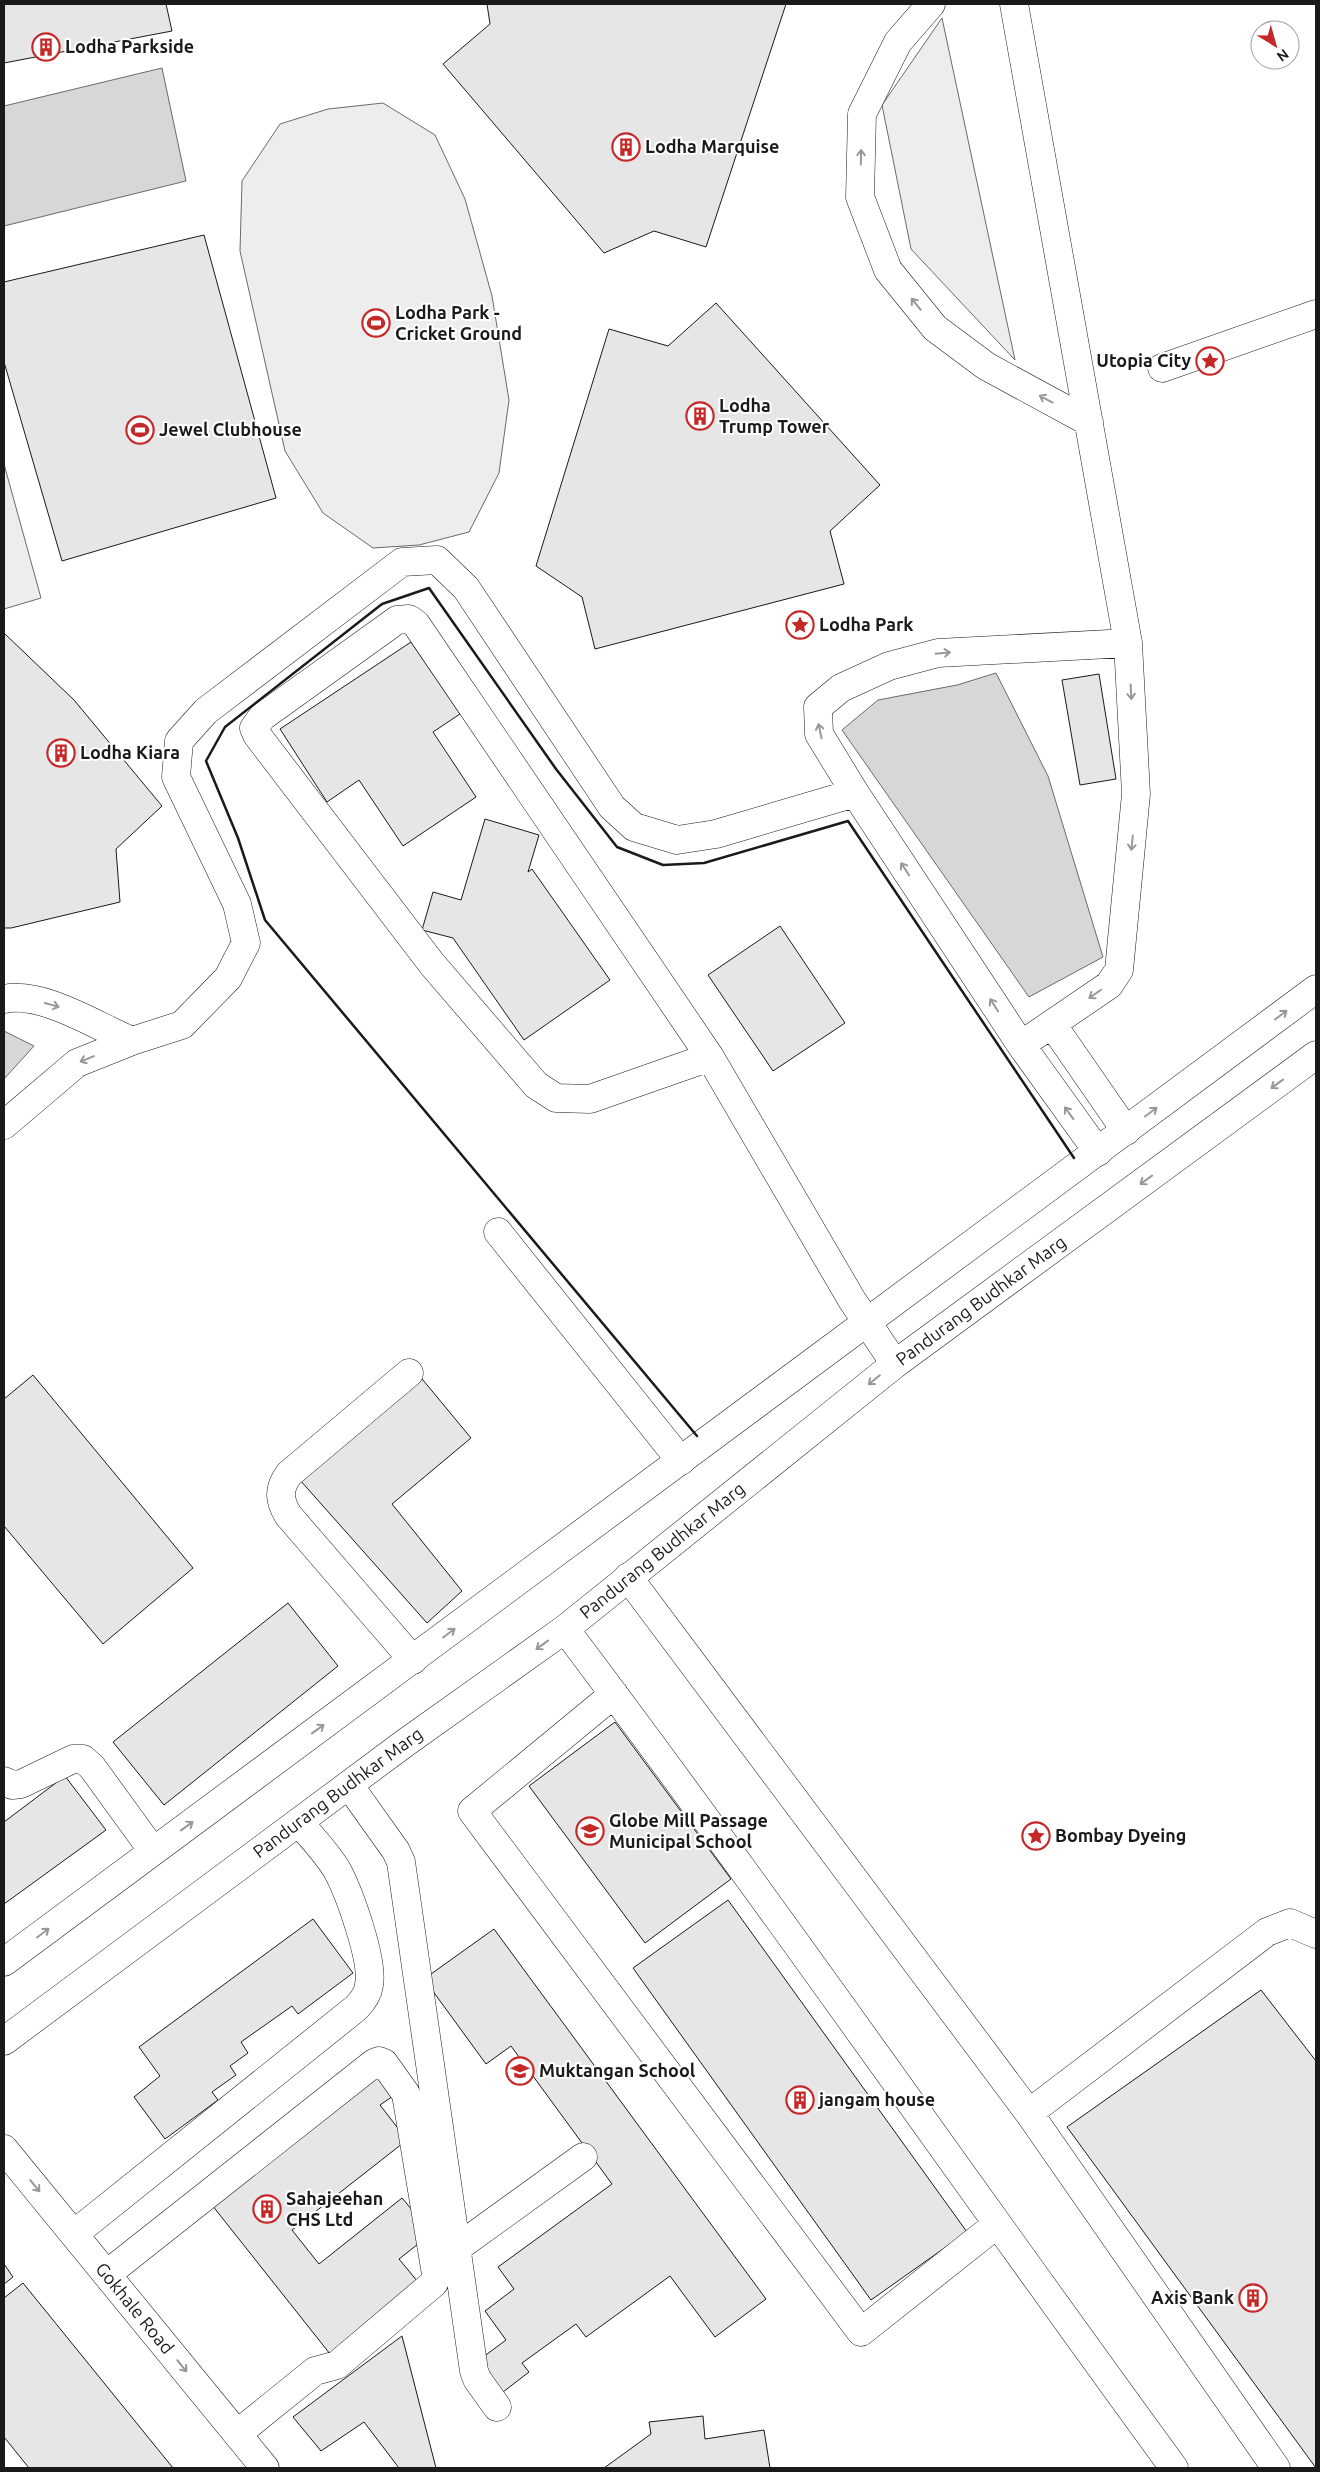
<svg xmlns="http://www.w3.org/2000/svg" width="1320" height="2472" font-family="Ubuntu,sans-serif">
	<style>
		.built { fill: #ededed; stroke: #6a6a6a }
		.water { fill: #d7d7d7; stroke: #6a6a6a }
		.building { fill: #e6e6e6; stroke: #1a1a1a }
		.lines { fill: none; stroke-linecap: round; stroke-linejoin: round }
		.minor-casing { stroke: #1a1a1a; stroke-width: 29 }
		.major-casing { stroke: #1a1a1a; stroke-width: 29 }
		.minor { stroke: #fff; stroke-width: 28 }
		.major { stroke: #fff; stroke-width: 28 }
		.wall { stroke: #1a1a1a; stroke-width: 2.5 }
		.oneway { stroke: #989898 }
		.labels { text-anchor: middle; stroke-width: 4; stroke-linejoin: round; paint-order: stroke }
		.poi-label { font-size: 18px; font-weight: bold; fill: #1a1a1a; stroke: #fff; text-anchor: start }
		.street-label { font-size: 18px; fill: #1a1a1a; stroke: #fff }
	</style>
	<rect width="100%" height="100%" fill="#fff"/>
	<path class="built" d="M942 18 1015 360 911 249 882 105Z
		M383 103 435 135 465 199 492 296 509 400 499 473 469 532 419 545 373 548 323 513 285 451 240 251 242 181 280 124 328 109Z
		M4 464 41 598 4 609Z"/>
	<path class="water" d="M162 68 186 181 4 226V106Z
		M996 673 1048 776 1103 957 1029 997 842 730 878 700 957 685Z
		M4 1031 34 1046 4 1079Z"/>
	<path class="building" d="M4 4H166L172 31 4 63Z
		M487 4H786L706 247 654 231 604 253 443 64 490 24Z
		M204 235 276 498 62 561 4 362V282Z
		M716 303 880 485 830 531 844 584 595 649 582 597 536 566 609 329 668 346Z
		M4 633 74 700 162 806 116 849 120 902 11 928H4Z
		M411 642 460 714 433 732 476 797 403 846 359 780 327 802 280 729Z
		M1099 674 1116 779 1080 785 1062 680Z
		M485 819 539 835 528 872 532 869 610 980 524 1040 453 938 422 930 433 892 461 900Z
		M780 926 845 1023 773 1071 708 975Z
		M418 1374 471 1438 392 1504 462 1591 427 1623 299 1479Z
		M33 1375 193 1568 103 1644 4 1526V1399Z
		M288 1603 338 1666 164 1805 113 1742Z
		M615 1722 731 1879 645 1943 529 1786Z
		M65 1776 106 1830 4 1904V1822Z
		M728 1900 967 2232 871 2300 633 1968Z
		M313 1919 353 1973 298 2014 292 2006 241 2042 248 2053 230 2066 236 2075 212 2092 218 2100 165 2139 134 2097 160 2076 139 2047Z
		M494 1929 766 2299 715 2337 670 2276 586 2337 576 2324 522 2363 529 2372 503 2392 479 2360 506 2340 485 2311 514 2289 498 2267 612 2184 511 2046 486 2064 424 1979Z
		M1261 1990 1316 2061V2468L1067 2127Z
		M379 2066 399 2092 380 2105 407 2140 292 2230 319 2264 402 2198 418 2217 427 2237 399 2259 423 2288 334 2359 208 2200Z
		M4 2264 13 2277 4 2284Z
		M23 2283 173 2468H29L4 2437V2298Z
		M402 2336 436 2468H399L364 2422 321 2451 293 2417Z
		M703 2416 705 2439 764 2430 770 2468H604L651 2434 649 2422Z"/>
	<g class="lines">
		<g class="minor-casing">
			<path id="minor" d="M931 4 898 42 862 114 860 197 888 270 935 328 986 366 1089 422
				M1014 4 1128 643 1136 794 1119 970 1109 985 1021 1045
				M1162 368 1316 314
				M4 999C43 991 96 1026 132 1041
				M1052 1024 1126 1131
				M710 1057 590 1099 556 1098 536 1085 432 964 257 735 254 728 262 717 397 620 409 619 416 624 710 1057 852 1300 895 1364
				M4 1125 77 1063 132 1041 182 1025 228 978 246 943 237 904 176 777 179 741 206 711 402 562 437 560 466 588 612 807 634 827 677 840 716 834 855 793
				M1098 1152 1021 1045 855 793 819 734 818 707 841 688 889 666 938 653 1128 643
				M498 1232 681 1461
				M409 1373 289 1474C278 1489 279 1500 288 1515L413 1660
				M628 1577 1029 2113 1276 2468
				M565 1629C773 1905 970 2189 1174 2468
				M614 1694 472 1811 861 2332 996 2225
				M4 1781 12 1785 21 1784 73 1759H83L92 1767 153 1851
				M349 1785 396 1851 401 1862 474 2371 477 2379 497 2407
				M1029 2113 1267 1932 1290 1923 1316 1934
				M74 2234 356 2008C362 2002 368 1994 369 1985 374 1961 349 1892 337 1870 327 1853 311 1837 299 1822
				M457 2248 583 2157
				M107 2274 374 2063 379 2061 384 2063 406 2094 436 2274 434 2283 337 2365 315 2371 237 2434"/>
		</g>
		<g class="major-casing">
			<g id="major">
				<path d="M4 1962 1316 989"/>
				<path id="s1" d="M4 2041 405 1743 565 1629 895 1364 1316 1055"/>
				<path id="s2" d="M4 2149 265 2468"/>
			</g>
		</g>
		<use href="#minor" class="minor"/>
		<use href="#major" class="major"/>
		<path class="wall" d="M697 1436 265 920 238 838 206 761 225 727 382 604 429 588 556 769 617 847 663 865 704 863 848 821 1074 1158"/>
	</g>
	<defs><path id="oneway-shaft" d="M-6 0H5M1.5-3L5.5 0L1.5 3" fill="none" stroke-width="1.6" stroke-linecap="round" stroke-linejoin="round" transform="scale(1.25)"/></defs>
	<g class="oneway">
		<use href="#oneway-shaft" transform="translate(861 157) rotate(-89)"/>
		<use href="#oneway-shaft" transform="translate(916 304) rotate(-129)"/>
		<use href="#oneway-shaft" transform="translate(1046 399) rotate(-152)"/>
		<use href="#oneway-shaft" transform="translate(943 653) rotate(-5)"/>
		<use href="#oneway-shaft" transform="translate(1131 692) rotate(87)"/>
		<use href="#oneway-shaft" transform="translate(820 731) rotate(-102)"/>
		<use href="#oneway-shaft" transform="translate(1132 843) rotate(96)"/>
		<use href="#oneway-shaft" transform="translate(905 869) rotate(-123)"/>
		<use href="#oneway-shaft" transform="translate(1095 994) rotate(145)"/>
		<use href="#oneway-shaft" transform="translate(52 1005) rotate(15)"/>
		<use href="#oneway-shaft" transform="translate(994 1005) rotate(-123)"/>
		<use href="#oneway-shaft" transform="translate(1281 1015) rotate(-37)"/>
		<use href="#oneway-shaft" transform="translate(87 1059) rotate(158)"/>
		<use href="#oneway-shaft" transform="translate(1277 1084) rotate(144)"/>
		<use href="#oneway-shaft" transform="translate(1151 1112) rotate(-37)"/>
		<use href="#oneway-shaft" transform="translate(1069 1113) rotate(-126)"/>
		<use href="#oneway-shaft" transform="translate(1146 1180) rotate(144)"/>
		<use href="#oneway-shaft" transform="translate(874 1380) rotate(141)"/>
		<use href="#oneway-shaft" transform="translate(449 1633) rotate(-37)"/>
		<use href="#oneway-shaft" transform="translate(542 1645) rotate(144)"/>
		<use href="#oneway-shaft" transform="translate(318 1729) rotate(-36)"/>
		<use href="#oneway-shaft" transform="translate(187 1826) rotate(-36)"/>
		<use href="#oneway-shaft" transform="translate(43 1933) rotate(-37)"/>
		<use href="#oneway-shaft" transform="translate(35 2186) rotate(51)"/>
		<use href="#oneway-shaft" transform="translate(182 2366) rotate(51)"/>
	</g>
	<defs>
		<g id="building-ring" transform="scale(1.4375)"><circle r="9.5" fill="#fff" stroke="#c62828" stroke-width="1.5"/><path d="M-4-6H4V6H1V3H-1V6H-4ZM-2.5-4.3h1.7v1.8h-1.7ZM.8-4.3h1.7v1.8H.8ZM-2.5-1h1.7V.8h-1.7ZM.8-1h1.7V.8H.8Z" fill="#c62828"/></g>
		<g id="stadium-ring" transform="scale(1.4375)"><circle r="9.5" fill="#fff" stroke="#c62828" stroke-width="1.5"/><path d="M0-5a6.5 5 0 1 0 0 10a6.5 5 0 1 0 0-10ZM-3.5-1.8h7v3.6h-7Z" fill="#c62828"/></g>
		<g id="sight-ring" transform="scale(1.4375)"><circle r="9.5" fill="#fff" stroke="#c62828" stroke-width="1.5"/><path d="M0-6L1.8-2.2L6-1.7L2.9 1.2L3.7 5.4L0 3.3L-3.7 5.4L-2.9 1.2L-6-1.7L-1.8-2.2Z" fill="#c62828"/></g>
		<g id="school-ring" transform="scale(1.4375)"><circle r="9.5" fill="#fff" stroke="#c62828" stroke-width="1.5"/><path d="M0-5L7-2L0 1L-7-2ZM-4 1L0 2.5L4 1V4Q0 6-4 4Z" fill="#c62828"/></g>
	</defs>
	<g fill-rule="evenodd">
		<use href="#building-ring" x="46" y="47"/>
		<use href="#building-ring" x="626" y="147"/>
		<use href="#stadium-ring" x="376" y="323"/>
		<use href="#sight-ring" x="1210" y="361"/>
		<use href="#building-ring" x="700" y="416"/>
		<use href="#stadium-ring" x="140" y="430"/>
		<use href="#sight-ring" x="800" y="625"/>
		<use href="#building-ring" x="61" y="753"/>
		<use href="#school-ring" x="590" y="1831"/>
		<use href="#sight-ring" x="1036" y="1836"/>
		<use href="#school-ring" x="520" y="2071"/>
		<use href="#building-ring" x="800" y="2100"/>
		<use href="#building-ring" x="267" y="2209"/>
		<use href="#building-ring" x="1253" y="2298"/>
	</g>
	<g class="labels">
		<g class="poi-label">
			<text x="65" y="53">Lodha Parkside</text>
			<text x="645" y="153">Lodha Marquise</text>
			<text x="395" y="319">Lodha Park -<tspan x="395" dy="21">Cricket Ground</tspan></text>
			<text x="1191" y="367" text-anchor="end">Utopia City</text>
			<text x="719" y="412">Lodha<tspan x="719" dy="21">Trump Tower</tspan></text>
			<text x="159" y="436">Jewel Clubhouse</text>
			<text x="819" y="631">Lodha Park</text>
			<text x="80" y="759">Lodha Kiara</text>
			<text x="609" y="1827">Globe Mill Passage<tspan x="609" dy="21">Municipal School</tspan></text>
			<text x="1055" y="1842">Bombay Dyeing</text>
			<text x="539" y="2077">Muktangan School</text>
			<text x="819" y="2106">jangam house</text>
			<text x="286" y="2205">Sahajeehan<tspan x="286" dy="21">CHS Ltd</tspan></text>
			<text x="1234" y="2304" text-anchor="end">Axis Bank</text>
		</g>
		<g class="street-label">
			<text dy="6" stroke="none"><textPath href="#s1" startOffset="1226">Pandurang Budhkar Marg</textPath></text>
			<text dy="6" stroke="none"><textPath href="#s1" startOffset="821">Pandurang Budhkar Marg</textPath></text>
			<text dy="6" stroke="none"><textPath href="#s1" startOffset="416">Pandurang Budhkar Marg</textPath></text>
			<text dy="6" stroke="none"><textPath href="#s2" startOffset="206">Gokhale Road</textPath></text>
		</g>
	</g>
	<rect width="1320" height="2472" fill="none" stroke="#1a1a1a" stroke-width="10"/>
	<g transform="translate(1275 45) rotate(143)"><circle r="24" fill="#ffffff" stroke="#a3a3a3"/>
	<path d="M0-4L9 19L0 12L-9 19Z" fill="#c62828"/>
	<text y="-8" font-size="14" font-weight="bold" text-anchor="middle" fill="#1a1a1a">N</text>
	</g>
</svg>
